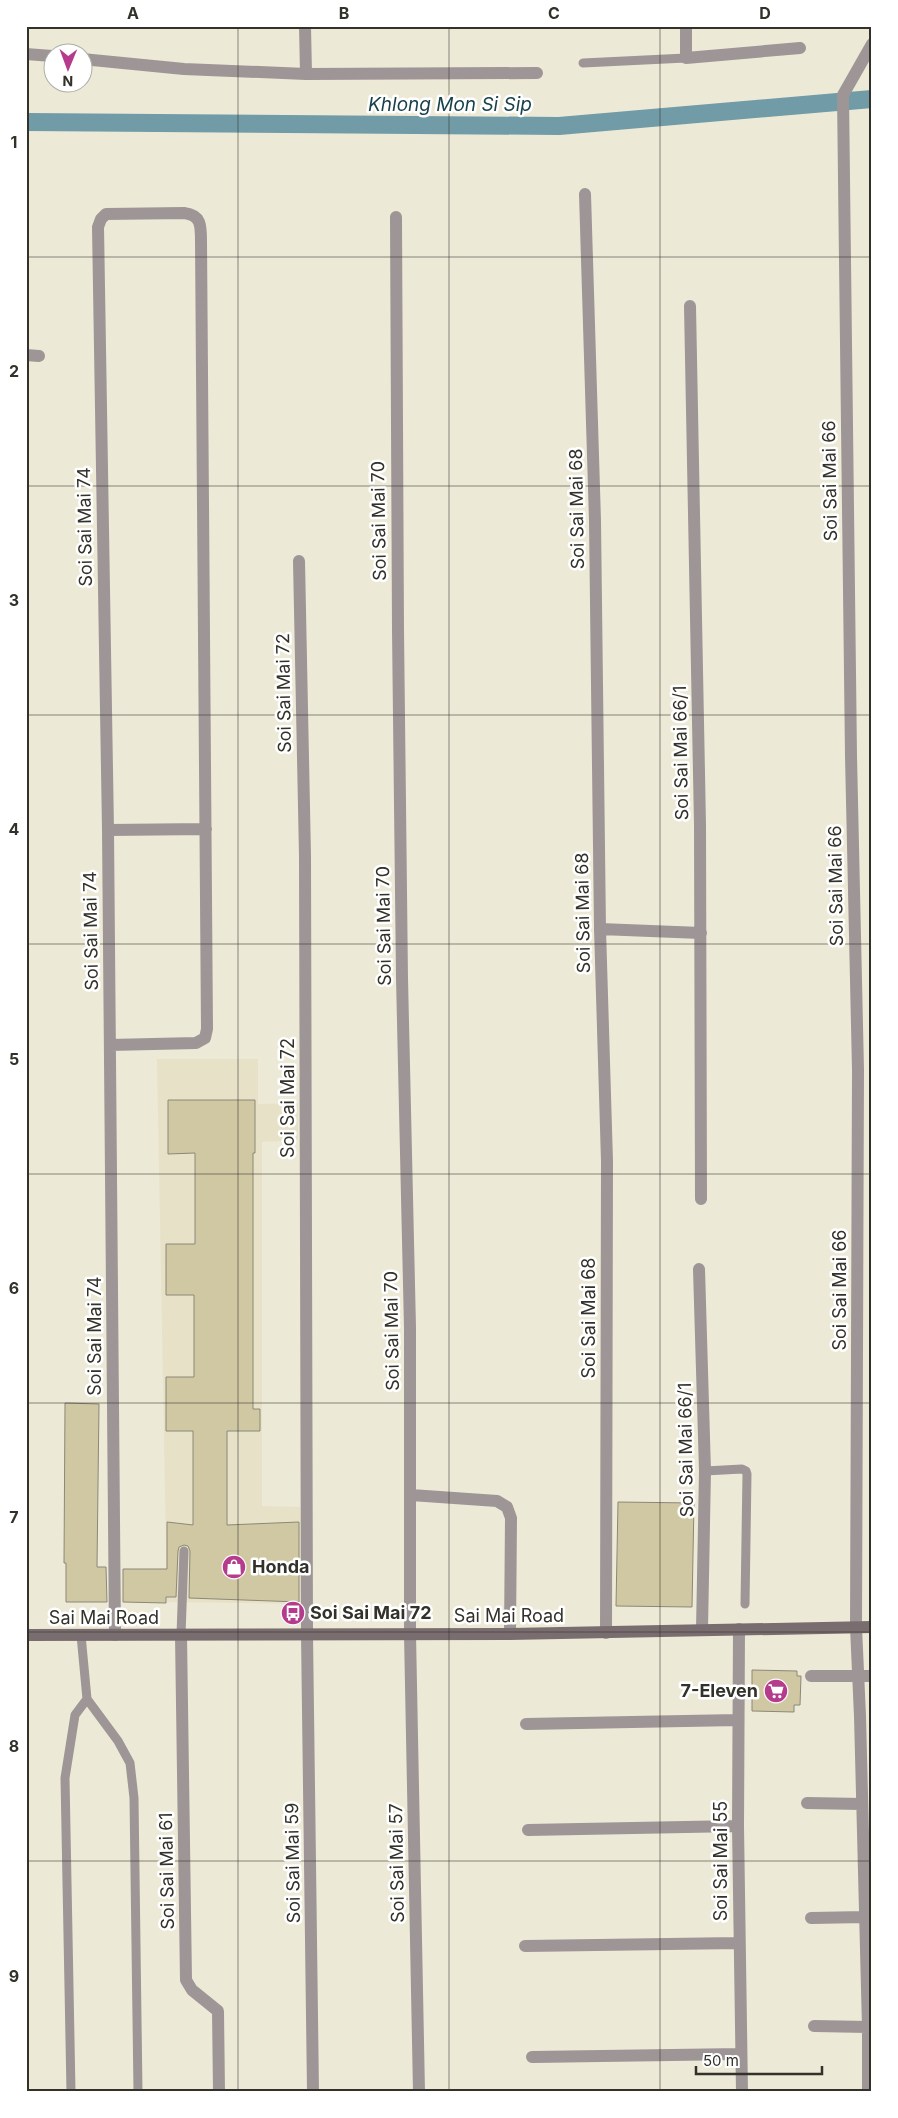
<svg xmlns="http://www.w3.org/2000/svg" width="898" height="2118" font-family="Inter,sans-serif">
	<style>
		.built { fill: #e7e1c7 }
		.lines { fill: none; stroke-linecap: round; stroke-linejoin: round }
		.canal { stroke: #709ba7; stroke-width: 18 }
		.building { fill: #d0c7a3; stroke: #8c8878 }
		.lane { stroke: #9e9596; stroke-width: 9 }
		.street { stroke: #9e9596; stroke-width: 12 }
		.secondary { stroke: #7a6d6f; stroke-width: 12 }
		.grid { fill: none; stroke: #32312a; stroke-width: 1; stroke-opacity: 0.55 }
		.labels { text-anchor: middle; stroke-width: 5; stroke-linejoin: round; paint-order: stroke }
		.street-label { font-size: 18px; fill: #32312a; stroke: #fff }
		.poi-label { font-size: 18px; font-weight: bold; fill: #32312a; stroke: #fff; text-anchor: start }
		.water-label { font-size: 19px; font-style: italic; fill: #18414b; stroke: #fff }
		.neatline { fill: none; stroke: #32312a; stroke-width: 2 }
		.grid-label { font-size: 16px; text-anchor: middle; font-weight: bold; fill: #32312a }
	</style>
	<rect width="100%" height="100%" fill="#ede9d7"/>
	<path class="built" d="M157 1059H258V1104L298 1103V1140L262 1142V1506L300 1507 302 1604 167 1602Z"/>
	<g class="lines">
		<path class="canal" d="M26 122 559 126 872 99"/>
	</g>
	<path class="building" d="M168 1100H255V1153H253V1409H260V1431H227V1525L299 1522V1602L189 1598 190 1551 188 1546 184 1545 179 1547 178 1551 176 1597H166V1603L123 1602V1569H167V1522L193 1525V1431H166V1377H194V1295H166V1244H195V1153L168 1154Z
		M65 1403 99 1404 97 1567H106L107 1602H66V1563H64Z
		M618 1502 694 1503 692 1607 616 1606Z
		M752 1670 797 1671V1676H801L800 1705H794V1712L752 1711Z"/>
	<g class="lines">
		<path class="lane" d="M583 63 686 58
			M705 1471 742 1469 746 1471 747 1474 745 1604
			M181 1635 184 1551
			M87 1699 118 1741 130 1763 134 1798 138 2092
			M71 2092 65 1778 75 1715 87 1699 81 1635"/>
		<path class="street" d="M305 26 306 74
			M686 26V58L800 48
			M26 54 52 56
			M82 59 184 69 306 74 537 73
			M585 194 595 521 600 929 607 1161 606 1633
			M396 217 398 630 402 978 410 1328V1634L419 2092
			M690 306 700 825 701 1199
			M26 355 39 356
			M299 561 305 856 307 1634 313 2092
			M108 830 206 829
			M600 929 701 933
			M110 1045 196 1043 205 1038 207 1029 201 241C201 225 201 215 184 213L106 214 101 219 98 227 108 830 115 1635
			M699 1269 705 1471 702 1630
			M411 1495 497 1501 507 1507 511 1518 510 1634
			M739 1629 738 1826 742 2092
			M181 1635 186 1980 192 1990 218 2011 219 2092
			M811 1676H872
			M526 1724 738 1720
			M807 1803 862 1804
			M528 1830 738 1826
			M811 1918 865 1917
			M525 1946 739 1943
			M814 2026 868 2027
			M532 2057 741 2054
			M868 2092V2027L860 1716 856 1627 858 1070 851 756 843 95 872 44"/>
		<path class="secondary" d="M26 1635 510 1634 872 1627"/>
	</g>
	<path class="grid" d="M238 26V2092M449 26V2092M660 26V2092M26 257H872M26 486H872M26 715H872M26 944H872M26 1174H872M26 1403H872M26 1632H872M26 1861H872"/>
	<defs>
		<g id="shop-disc" transform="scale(1.25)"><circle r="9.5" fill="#b53b8d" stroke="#fff"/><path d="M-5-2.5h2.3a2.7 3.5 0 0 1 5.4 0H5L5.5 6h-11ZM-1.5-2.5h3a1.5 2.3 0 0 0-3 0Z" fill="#fff"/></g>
		<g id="bus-disc" transform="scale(1.25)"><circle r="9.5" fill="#b53b8d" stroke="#fff"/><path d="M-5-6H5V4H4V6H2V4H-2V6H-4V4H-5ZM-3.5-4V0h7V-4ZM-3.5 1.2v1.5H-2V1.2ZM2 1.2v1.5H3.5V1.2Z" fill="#fff"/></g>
		<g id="supermarket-disc" transform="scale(1.25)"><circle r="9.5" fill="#b53b8d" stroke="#fff"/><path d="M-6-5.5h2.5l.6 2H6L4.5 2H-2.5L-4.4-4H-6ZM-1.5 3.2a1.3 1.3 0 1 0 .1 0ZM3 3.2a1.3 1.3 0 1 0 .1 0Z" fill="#fff"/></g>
	</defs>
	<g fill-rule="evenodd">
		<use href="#shop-disc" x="234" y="1567"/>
		<use href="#bus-disc" x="293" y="1613"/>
		<use href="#supermarket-disc" x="776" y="1691"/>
	</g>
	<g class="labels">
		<g class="street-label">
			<text transform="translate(830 481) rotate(-91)" y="6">Soi Sai Mai 66</text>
			<text transform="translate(577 509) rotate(-91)" y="6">Soi Sai Mai 68</text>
			<text transform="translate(379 521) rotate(-91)" y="6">Soi Sai Mai 70</text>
			<text transform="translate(85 527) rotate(-91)" y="6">Soi Sai Mai 74</text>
			<text transform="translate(284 693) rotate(-91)" y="6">Soi Sai Mai 72</text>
			<text transform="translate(681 753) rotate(-91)" y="6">Soi Sai Mai 66/1</text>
			<text transform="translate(836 886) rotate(-91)" y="6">Soi Sai Mai 66</text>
			<text transform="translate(583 913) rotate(-91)" y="6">Soi Sai Mai 68</text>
			<text transform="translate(384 926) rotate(-91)" y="6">Soi Sai Mai 70</text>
			<text transform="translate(91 931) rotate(-91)" y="6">Soi Sai Mai 74</text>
			<text transform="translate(288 1098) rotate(-90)" y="6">Soi Sai Mai 72</text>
			<text transform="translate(840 1290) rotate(-90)" y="6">Soi Sai Mai 66</text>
			<text transform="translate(589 1318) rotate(-90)" y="6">Soi Sai Mai 68</text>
			<text transform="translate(392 1331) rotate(-91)" y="6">Soi Sai Mai 70</text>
			<text transform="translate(95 1336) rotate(-90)" y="6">Soi Sai Mai 74</text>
			<text transform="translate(686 1450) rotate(-91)" y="6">Soi Sai Mai 66/1</text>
			<text x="509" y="1622">Sai Mai Road</text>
			<text x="104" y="1624">Sai Mai Road</text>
			<text transform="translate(721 1861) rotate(-90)" y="6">Soi Sai Mai 55</text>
			<text transform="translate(293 1863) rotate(-91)" y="6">Soi Sai Mai 59</text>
			<text transform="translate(397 1863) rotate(-91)" y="6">Soi Sai Mai 57</text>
			<text transform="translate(167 1871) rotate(-91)" y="6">Soi Sai Mai 61</text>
		</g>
		<g class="poi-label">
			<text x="252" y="1573">Honda</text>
			<text x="310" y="1619">Soi Sai Mai 72</text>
			<text x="758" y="1697" text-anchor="end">7-Eleven</text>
		</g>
		<g class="water-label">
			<text x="450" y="111">Khlong Mon Si Sip</text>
		</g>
	</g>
	<rect width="898" height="2118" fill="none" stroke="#ffffff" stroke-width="55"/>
	<g transform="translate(68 68) rotate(181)"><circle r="24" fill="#ffffff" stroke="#adadaa"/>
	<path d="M0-4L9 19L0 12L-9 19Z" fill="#b53b8d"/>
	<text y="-8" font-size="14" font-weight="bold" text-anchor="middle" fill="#32312a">N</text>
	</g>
	<path d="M696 2066v8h126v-8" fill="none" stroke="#32312a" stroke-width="2.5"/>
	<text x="703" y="2066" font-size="15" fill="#32312a" stroke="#ffffff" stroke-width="4" paint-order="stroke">50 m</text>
	<rect x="28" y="28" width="842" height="2062" class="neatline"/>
	<g class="grid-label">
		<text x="133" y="19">A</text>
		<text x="344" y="19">B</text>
		<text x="554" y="19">C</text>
		<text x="765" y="19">D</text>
		<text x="14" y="148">1</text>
		<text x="14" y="377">2</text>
		<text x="14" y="606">3</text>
		<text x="14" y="835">4</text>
		<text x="14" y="1065">5</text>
		<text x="14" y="1294">6</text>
		<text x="14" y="1523">7</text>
		<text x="14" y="1752">8</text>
		<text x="14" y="1982">9</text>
	</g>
</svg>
